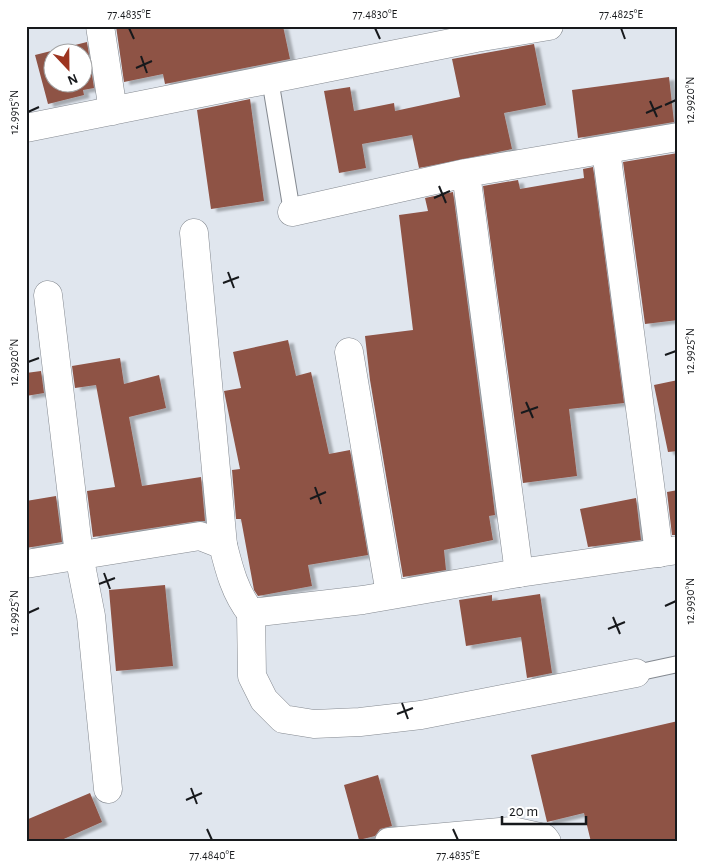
<svg xmlns="http://www.w3.org/2000/svg" width="704" height="868" font-family="'Alegreya Sans',sans-serif">
	<style>
		.building { fill: #8e5245; fill-rule: evenodd; filter: url(#shadow) }
		.lines { fill: none; stroke-linecap: round; stroke-linejoin: round }
		.service-casing { stroke: #848990; stroke-width: 18 }
		.minor-casing { stroke: #848990; stroke-width: 29 }
		.tertiary-casing { stroke: #848990; stroke-width: 29 }
		.service { stroke: #fff; stroke-width: 16 }
		.minor { stroke: #fff; stroke-width: 28 }
		.tertiary { stroke: #fff; stroke-width: 28 }
		.ticks { fill: none; stroke: #17191c; stroke-width: 2 }
		.neatline { fill: none; stroke: #17191c; stroke-width: 2 }
		.ticks-label { font-size: 12px; text-anchor: middle; fill: #17191c }
	</style>
	<defs>
		<filter id="shadow"><feDropShadow dx="5.5" dy="3" stdDeviation="1" flood-color="#0004"/></filter>
	</defs>
	<rect width="100%" height="100%" fill="#e0e6ee"/>
	<path class="building" d="M116 26H283L290 59 165 84 163 74 124 82Z
		M87 42 94 88 83 90 84 95 48 104 35 55ZM52 52H82V82H52Z
		M534 44 546 105 504 113 512 149 419 168 412 135 362 144 366 168 339 173 324 91 350 87 354 111 394 103 395 111 460 97 452 59Z
		M669 77 674 122 578 138 572 90Z
		M250 99 264 201 211 209 197 110Z
		M678 153V320L645 324 623 162Z
		M593 167 624 403 569 409 577 476 523 483 483 186 518 180 520 189 584 178 583 169Z
		M453 192 492 490 495 515 489 516 493 540 444 550 446 570 403 577 370 380 365 336 413 330 399 215 428 211 425 198Z
		M288 340 296 376 311 372 329 454 350 450 368 555 308 565 312 586 258 596 254 590 241 519H236L232 470 240 469 224 391 241 388 233 352Z
		M120 358 124 384 159 375 166 408 129 417 142 486 201 477 205 521H198L93 537 87 491 115 487 96 385 75 388 72 366Z
		M41 371 44 393 26 396V373Z
		M678 380V451L668 452 654 385Z
		M678 490V535H672L667 492Z
		M56 496 62 542 26 548V501Z
		M636 498 641 540 588 547 580 509Z
		M165 585 173 666 116 671 109 590Z
		M540 594 552 673 527 678 521 637 466 646 459 600 492 595V601Z
		M678 721V842H591L584 813 547 822 531 755Z
		M378 775 392 826 380 829 375 836 359 840 344 785Z
		M90 793 102 822 57 842H26V820Z"/>
	<g class="lines">
		<g class="service-casing">
			<path id="service" d="M270 79 292 212
				M636 673 678 664"/>
		</g>
		<g class="minor-casing">
			<path id="minor" d="M100 26 113 111
				M26 128 476 38 549 26
				M606 150 659 553
				M292 212 466 173
				M194 233 223 545
				M48 295 79 555 91 616 108 789
				M349 352 390 594
				M519 573 466 173 678 137
				M251 613 252 676 264 700 283 719 314 724 360 722 421 715 636 673
				M389 842 512 831 544 838 547 842"/>
		</g>
		<g class="tertiary-casing">
			<path id="tertiary" d="M26 564 200 536 223 545C229 569 235 593 251 613L363 600 519 573 678 550"/>
		</g>
		<use href="#service" class="service"/>
		<use href="#minor" class="minor"/>
		<use href="#tertiary" class="tertiary"/>
	</g>
	<path class="ticks" d="M129 28 134 39M375 28 380 39M621 28 625 39M141 56 147 73M136 68 152 61M650 101 657 117M665 105 676 100M28 112 39 107M646 113 662 106M439 186 446 203M434 198 450 191M228 272 234 288M223 283 239 277M665 355 676 351M28 362 39 358M526 402 533 418M521 413 538 407M315 487 321 504M310 499 326 492M104 573 110 589M99 584 115 578M665 606 676 601M28 613 39 608M613 617 620 634M608 629 625 622M402 703 408 719M397 714 413 708M191 788 197 804M186 800 202 793M207 829 212 840M453 829 458 840"/>
	<rect width="704" height="868" fill="none" stroke="#ffffff" stroke-width="55"/>
	<g transform="translate(68 68) rotate(158)"><circle r="24" fill="#ffffff" stroke="#a2a3a4"/>
	<path d="M0-4L9 19L0 12L-9 19Z" fill="#9d3420"/>
	<text y="-8" font-size="14" font-weight="bold" text-anchor="middle" fill="#17191c">N</text>
	</g>
	<path d="M502 816v8h84v-8" fill="none" stroke="#17191c" stroke-width="2.5"/>
	<text x="509" y="816" font-size="15" fill="#17191c" stroke="#ffffff" stroke-width="4" paint-order="stroke">20 m</text>
	<rect x="28" y="28" width="648" height="812" class="neatline"/>
	<g class="ticks-label">
		<text x="129" y="18">77.4835°E</text>
		<text x="375" y="18">77.4830°E</text>
		<text x="621" y="18">77.4825°E</text>
		<text transform="translate(690 100) rotate(-90)" y="4">12.9920°N</text>
		<text transform="translate(14 112) rotate(-90)" y="4">12.9915°N</text>
		<text transform="translate(690 351) rotate(-90)" y="4">12.9925°N</text>
		<text transform="translate(14 362) rotate(-90)" y="4">12.9920°N</text>
		<text transform="translate(690 601) rotate(-90)" y="4">12.9930°N</text>
		<text transform="translate(14 613) rotate(-90)" y="4">12.9925°N</text>
		<text x="212" y="859">77.4840°E</text>
		<text x="458" y="859">77.4835°E</text>
	</g>
</svg>
